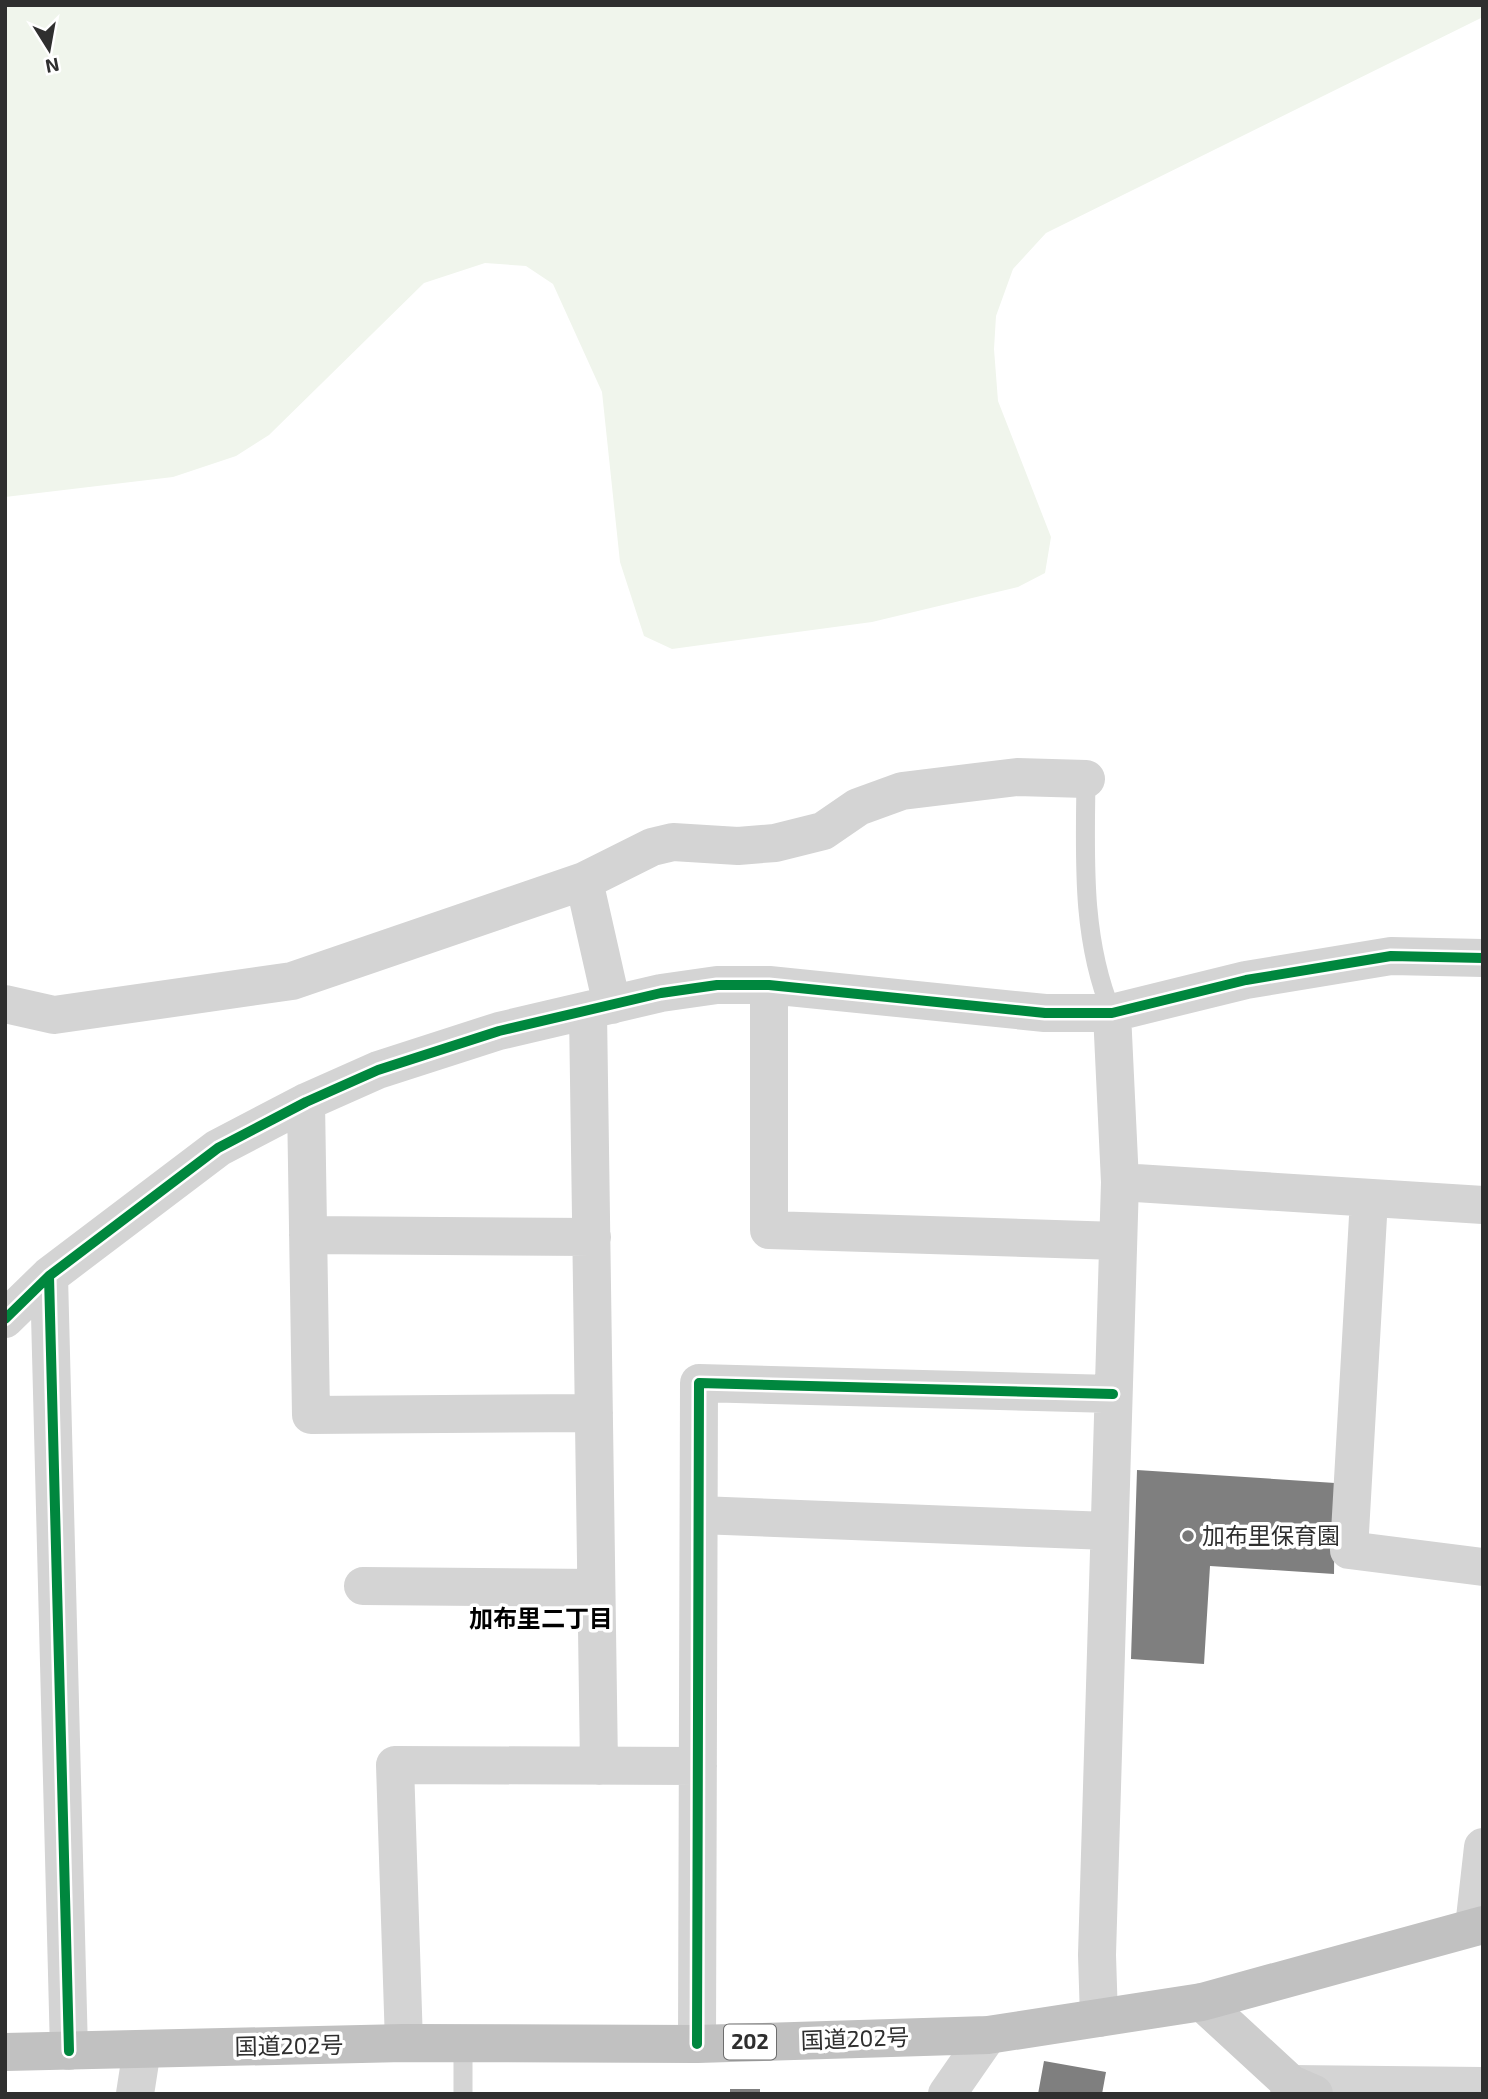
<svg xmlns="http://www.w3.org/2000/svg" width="1488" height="2099" font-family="'Exo 2','Noto Sans JP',sans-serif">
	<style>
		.green { fill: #f0f5ec }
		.building { fill: #7f7f7f }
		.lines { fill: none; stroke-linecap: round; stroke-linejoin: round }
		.lane { stroke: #d4d4d4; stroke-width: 19 }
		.street { stroke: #d4d4d4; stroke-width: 38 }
		.secondary { stroke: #cdcdcd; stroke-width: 38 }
		.highway { stroke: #c1c1c1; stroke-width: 38 }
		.cycleway-casing { stroke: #fff; stroke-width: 15 }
		.cycleway { stroke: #00873e; stroke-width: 10 }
		.poi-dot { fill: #787878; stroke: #fff; stroke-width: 2.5 }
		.labels { text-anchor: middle; stroke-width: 7; stroke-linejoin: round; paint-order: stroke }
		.shield { fill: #fff; stroke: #6d6d6d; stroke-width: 2 }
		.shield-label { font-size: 21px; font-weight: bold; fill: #2f2f2f }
		.poi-label { font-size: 23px; fill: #2f2f2f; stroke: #fff; text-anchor: start }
		.street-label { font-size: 23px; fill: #2f2f2f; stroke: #fff }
		.neighbourhood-label { font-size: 24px; font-weight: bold; fill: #000; stroke: #fff }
	</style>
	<rect width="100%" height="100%" fill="#fff"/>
	<path class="green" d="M5 5H1483V17L1046 233 1013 269 996 316 994 349 998 401 1051 537 1045 573 1018 587 872 622 672 649 644 636 620 562 602 392 553 284 526 266 485 263 424 283 269 435 236 456 173 477 5 497Z"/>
	<path class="building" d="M1137 1470 1335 1483 1334 1574 1210 1566 1204 1664 1131 1659Z
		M1044 2061 1106 2072 1102 2094H1038Z
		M730 2089H760V2094H730Z"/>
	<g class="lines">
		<path class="lane" d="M1086 779C1085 858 1081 939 1112 1013
			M463 2043V2094"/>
		<path class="street" d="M584 881 652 847 673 842 738 846 775 843 823 831 858 807 902 791 1017 777 1086 779
			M769 985V1230L1118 1241
			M5 1004 54 1015 292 981 584 881 612 1005
			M588 1012 599 1766
			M306 1102 311 1415 594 1413
			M1120 1182 1483 1205
			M1369 1199 1349 1550 1483 1567
			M308 1235 592 1237
			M49 1276 69 2051
			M5 1319 49 1276 218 1148 306 1102 378 1070 499 1031 661 993 717 985H769L1045 1013H1112L1246 980 1391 956 1483 958
			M699 1515 1108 1531
			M363 1586 596 1588
			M1474 1927 1483 1847
			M1099 2018 1097 1955 1120 1182 1112 1013
			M404 2043 395 1765 698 1766
			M697 2044 699 1383 1113 1394
			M135 2094 142 2049
			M947 2094 988 2035
			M1289 2094 1291 2084 1483 2086"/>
		<path class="secondary" d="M1202 2002 1291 2084 1314 2094"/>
		<path class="highway" d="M5 2052 404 2043 697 2044 988 2035 1202 2002 1483 1925"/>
		<g class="cycleway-casing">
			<path id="cycleway" d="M49 1276 69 2051
				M5 1319 49 1276 218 1148 306 1102 378 1070 499 1031 661 993 717 985H769L1045 1013H1112L1246 980 1391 956 1483 958
				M697 2044 699 1383 1113 1394"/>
		</g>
		<use href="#cycleway" class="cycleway"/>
	</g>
	<circle class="poi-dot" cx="1188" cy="1536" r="7"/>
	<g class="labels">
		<rect class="shield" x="724" y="2024.5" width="52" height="35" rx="5"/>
		<g class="shield-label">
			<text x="750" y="2049">202</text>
		</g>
		<g class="poi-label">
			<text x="1202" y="1544">加布里保育園</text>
		</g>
		<g class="street-label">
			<text transform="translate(855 2039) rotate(-2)" y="8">国道202号</text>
			<text transform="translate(289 2046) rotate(-1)" y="8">国道202号</text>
		</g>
		<g class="neighbourhood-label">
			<text x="541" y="1627">加布里二丁目</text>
		</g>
	</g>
	<rect width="1488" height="2099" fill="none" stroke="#2f2f2f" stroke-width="14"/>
	<g transform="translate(49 49) rotate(169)" stroke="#ffffff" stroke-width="5" paint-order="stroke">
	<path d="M0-5L12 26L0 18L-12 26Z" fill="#2f2f2f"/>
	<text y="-10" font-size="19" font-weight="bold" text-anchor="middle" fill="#2f2f2f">N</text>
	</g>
</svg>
